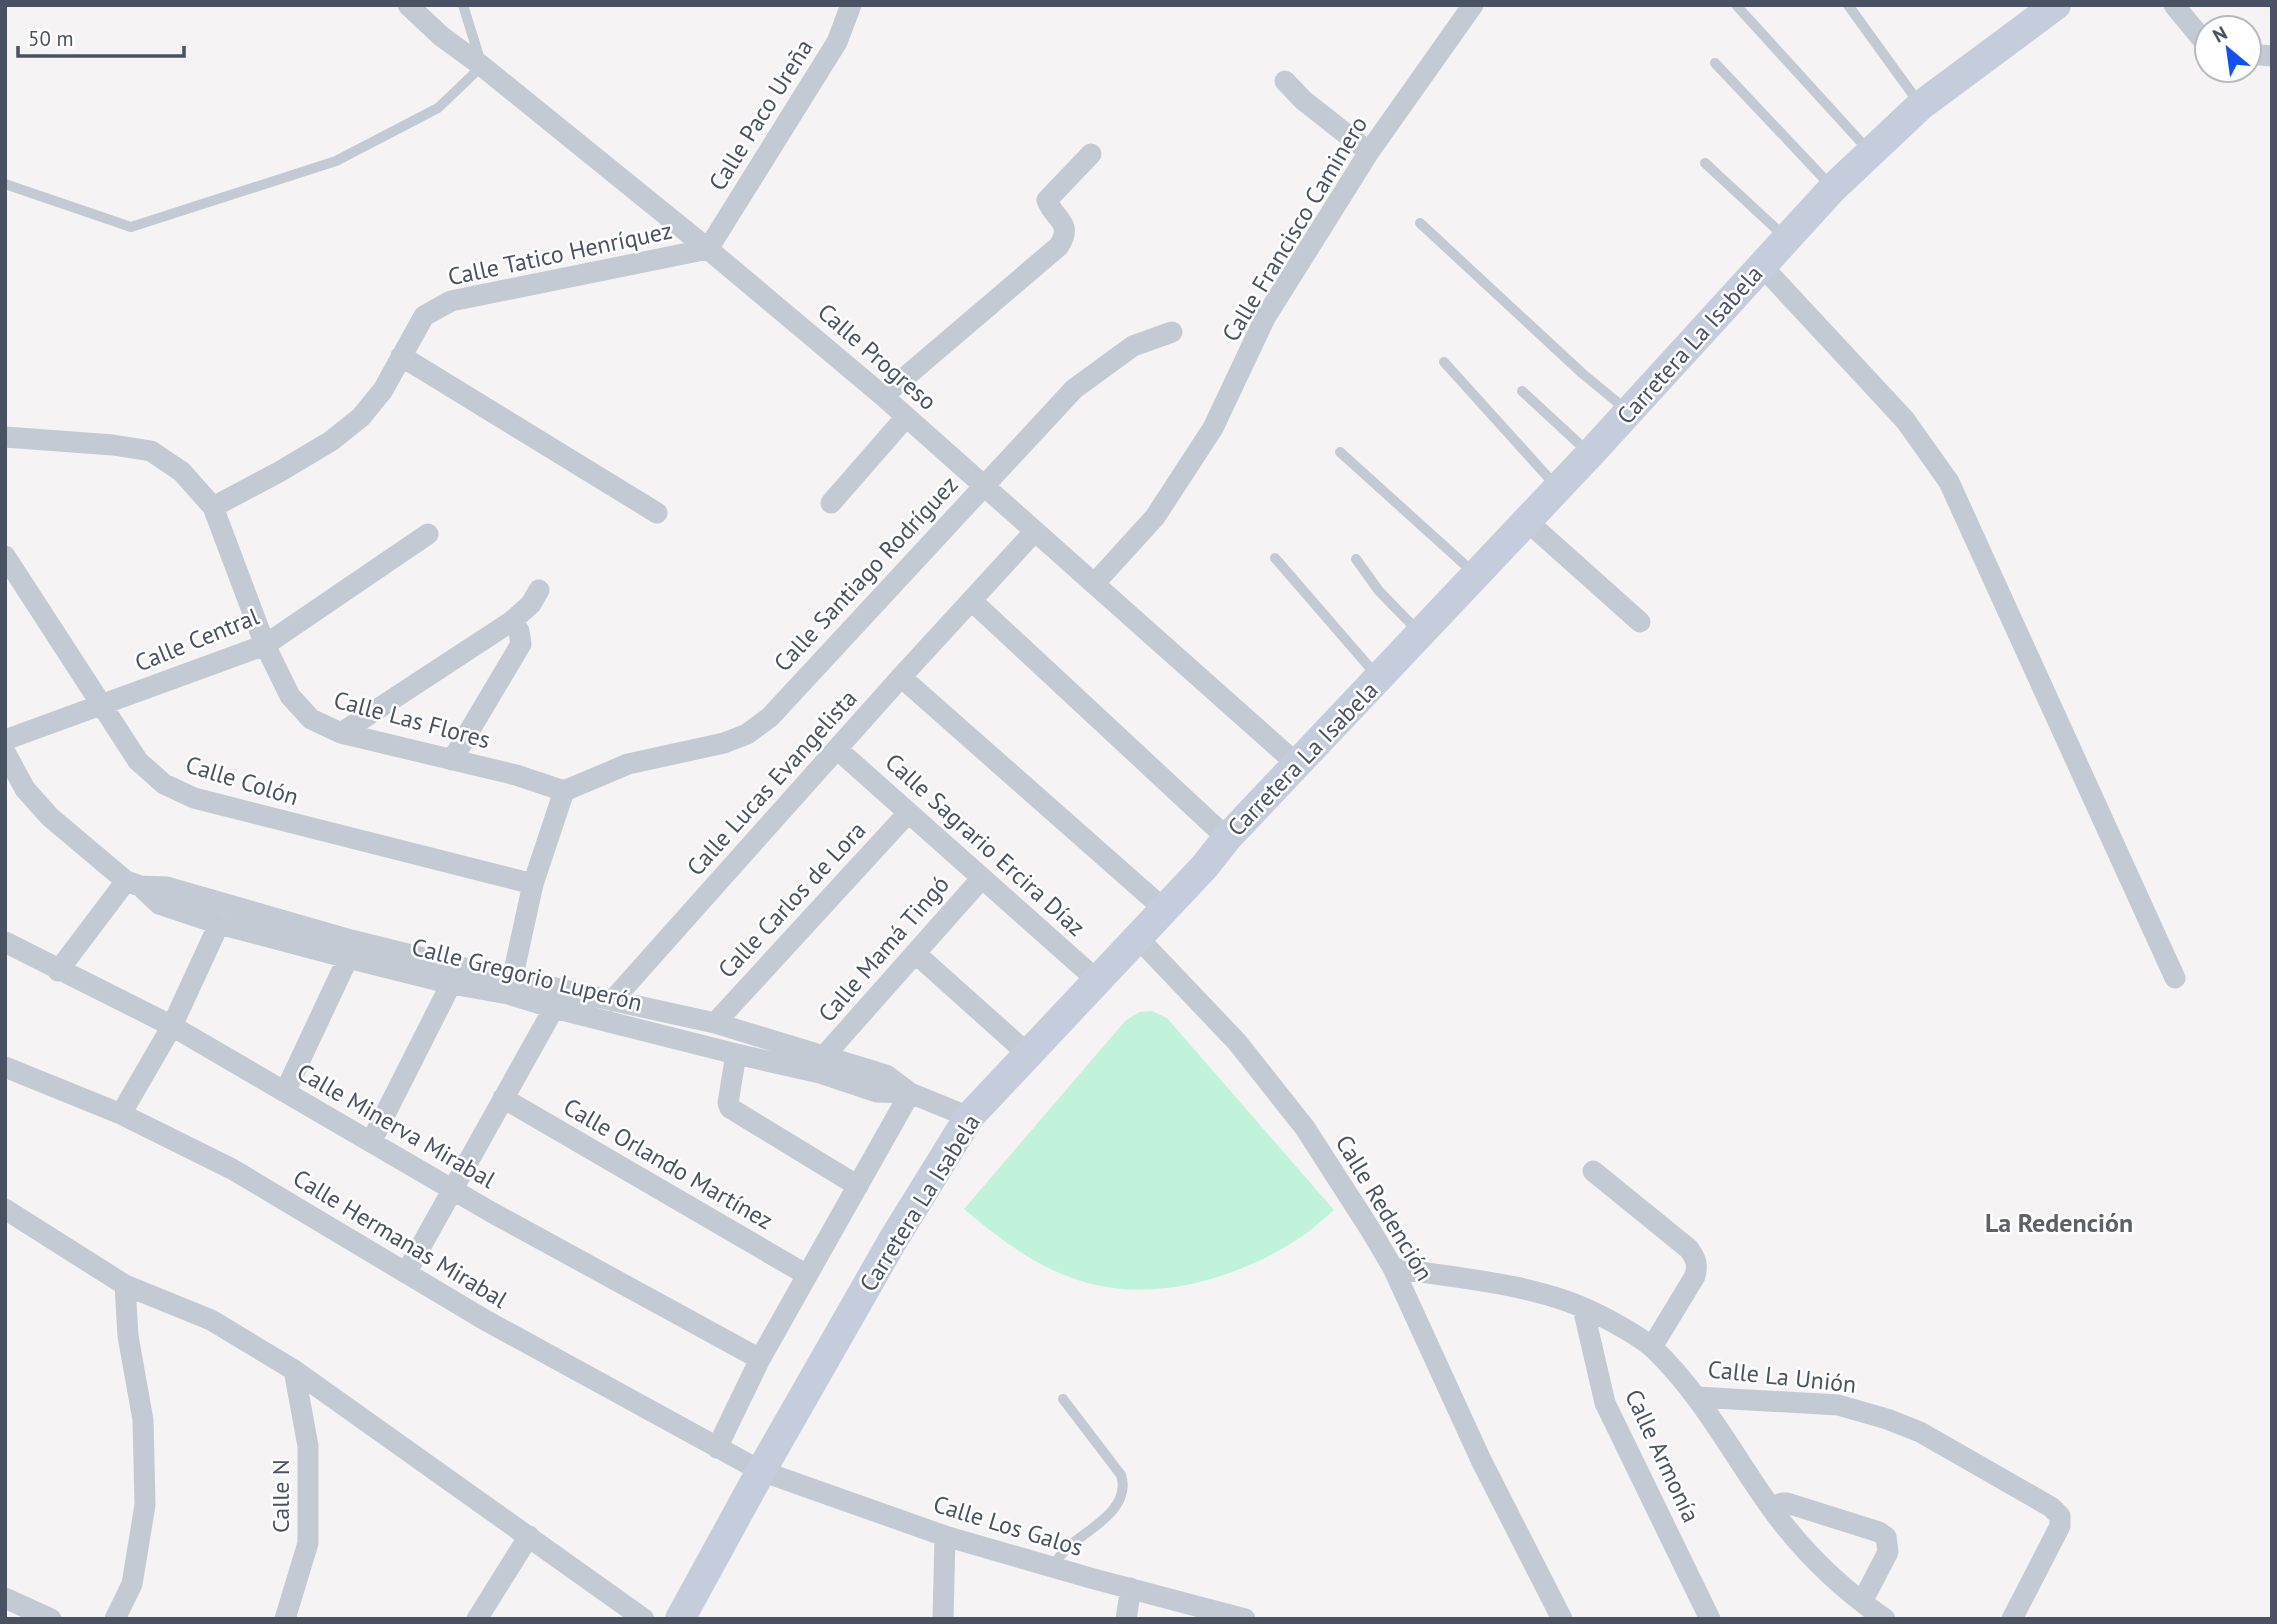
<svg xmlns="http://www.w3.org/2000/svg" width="2277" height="1624" font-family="'PT Sans',sans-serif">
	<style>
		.park { fill: #c1f3dc }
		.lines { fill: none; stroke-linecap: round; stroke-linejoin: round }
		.service { stroke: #c3cad4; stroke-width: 10 }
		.minor { stroke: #c3cad4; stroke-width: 21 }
		.secondary { stroke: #c5cddc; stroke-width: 30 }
		.labels { text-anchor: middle; stroke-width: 5; stroke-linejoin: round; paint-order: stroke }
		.street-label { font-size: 24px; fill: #495262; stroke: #fff }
		.neighbourhood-label { font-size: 26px; font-weight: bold; fill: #5f6168; stroke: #fff }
	</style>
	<rect width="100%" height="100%" fill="#f5f3f3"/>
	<path class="park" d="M1152 1011 1167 1018 1334 1210C1323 1219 1313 1229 1301 1237 1236 1280 1148 1306 1072 1278 1032 1264 996 1236 964 1209L1125 1021 1139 1012Z"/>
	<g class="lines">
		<path class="service" d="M1736 5 1870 152
			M1848 5 1919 103
			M1715 63 1831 186
			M1705 163 1785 237
			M5 184 131 227 336 161 438 108 482 66 463 5
			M1420 223 1583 374 1628 411
			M1444 362 1556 486
			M1522 391 1588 452
			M1340 452 1474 573
			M1275 558 1378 677
			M1356 559 1379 591 1418 631
			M1051 1567C1058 1559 1065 1549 1074 1542 1095 1526 1131 1506 1121 1475L1063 1399"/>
		<path class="minor" d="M408 5 441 36 482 66 708 249 883 396 1298 765
			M2174 5 2207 45
			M2249 54 2272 56
			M1285 81 1303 100 1369 152
			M1762 266 1905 420 1949 482 2175 978
			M401 356 657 513
			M883 396 1059 246C1074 222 1054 220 1047 200L1091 154
			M5 437 113 445 151 451 182 472 213 507 265 645 290 696 311 719 341 733 516 775 564 791
			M831 503 906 417
			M213 507 279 472 331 441 361 417 383 390 424 316 451 301 708 249 837 42 851 5
			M1527 521 1640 622
			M5 556 138 761 164 784 194 798 533 884
			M1094 584 1155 517 1213 428 1265 318 1369 152 1473 5
			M972 601 1227 838
			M901 677 1164 909
			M341 733 512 621 531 604 539 590
			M5 740 265 645 428 534
			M837 749 1098 981
			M5 752 25 789 50 817 126 881 140 886 167 887 351 940 460 967 715 1023 886 1075 910 1093 969 1117
			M452 760 521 644 519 631 512 621
			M564 791 628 764 724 743 747 734 770 717 1074 389 1133 346 1172 332
			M140 886 159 904 219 924 348 958 452 984 508 994 554 1008 736 1054 820 1073 877 1092 910 1093
			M1138 938 1237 1042 1305 1128 1370 1229 1393 1268 1481 1460 1562 1619
			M5 942 172 1026 491 1212 760 1359
			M915 953 1029 1055
			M58 971 126 881
			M510 989 533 884 564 791
			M612 1001 901 677 1035 531
			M715 1023 908 813
			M736 1054 728 1103 730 1108 858 1186
			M825 1055 982 878
			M5 1067 121 1114 232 1169 485 1320 761 1471 945 1536 1094 1579 1245 1619
			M285 1092 348 958 350 947
			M503 1098 807 1275
			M121 1114 172 1026 219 924
			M371 1142 457 972
			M1593 1171 1689 1249C1696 1259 1698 1264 1695 1276L1652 1347
			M5 1209 125 1285 211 1320 294 1370 644 1619
			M1393 1268C1457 1278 1538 1284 1595 1313 1612 1321 1641 1337 1654 1349 1705 1398 1736 1461 1777 1516 1808 1557 1843 1590 1885 1619
			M406 1273 554 1008
			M1583 1308 1605 1403 1710 1619
			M1697 1397 1838 1405 1887 1419 1920 1432 2051 1507 2060 1516V1526L2012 1619
			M717 1448 760 1359 910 1093
			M1771 1507 1782 1503H1787L1879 1532 1886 1537 1888 1552 1862 1602
			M5 1598 51 1619
			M115 1619 132 1584 145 1505 143 1420 128 1336 125 1285
			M285 1619 308 1543V1446L294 1370
			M477 1619 529 1536
			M943 1619 945 1536
			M1126 1619 1131 1588"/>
		<path class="secondary" d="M680 1619 761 1471 893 1240 969 1117 1205 866 1227 838 1590 454 1833 188 1920 106 2056 5"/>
	</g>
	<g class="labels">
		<g class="street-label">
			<text transform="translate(761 115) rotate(-58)" y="8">Calle Paco Ureña</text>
			<text transform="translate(1295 229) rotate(-59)" y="8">Calle Francisco Caminero</text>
			<text transform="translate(560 254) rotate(-12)" y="8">Calle Tatico Henríquez</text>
			<text transform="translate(1690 345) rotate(-48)" y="8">Carretera La Isabela</text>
			<text transform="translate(877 357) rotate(41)" y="8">Calle Progreso</text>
			<text transform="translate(866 574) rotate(-47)" y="8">Calle Santiago Rodríguez</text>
			<text transform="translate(197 640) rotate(-22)" y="8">Calle Central</text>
			<text transform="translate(412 720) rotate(15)" y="8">Calle Las Flores</text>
			<text transform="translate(1303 759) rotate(-46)" y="8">Carretera La Isabela</text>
			<text transform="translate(242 781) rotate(17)" y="8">Calle Colón</text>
			<text transform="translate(772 783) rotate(-48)" y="8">Calle Lucas Evangelista</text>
			<text transform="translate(985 845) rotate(42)" y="8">Calle Sagrario Ercira Díaz</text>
			<text transform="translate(792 900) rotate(-47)" y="8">Calle Carlos de Lora</text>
			<text transform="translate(884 949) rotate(-49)" y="8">Calle Mamá Tingó</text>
			<text transform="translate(527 975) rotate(14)" y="8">Calle Gregorio Luperón</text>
			<text transform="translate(396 1126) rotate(30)" y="8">Calle Minerva Mirabal</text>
			<text transform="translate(668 1164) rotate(30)" y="8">Calle Orlando Martínez</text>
			<text transform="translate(920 1203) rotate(-58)" y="8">Carretera La Isabela</text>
			<text transform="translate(1384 1208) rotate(59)" y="8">Calle Redención</text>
			<text transform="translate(400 1239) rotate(31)" y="8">Calle Hermanas Mirabal</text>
			<text transform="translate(1782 1377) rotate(6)" y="8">Calle La Unión</text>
			<text transform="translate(1662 1456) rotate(65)" y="8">Calle Armonía</text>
			<text transform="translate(281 1496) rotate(-90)" y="8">Calle N</text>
			<text transform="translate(1008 1526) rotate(17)" y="8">Calle Los Galos</text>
		</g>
		<g class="neighbourhood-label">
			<text x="2059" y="1232">La Redención</text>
		</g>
	</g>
	<rect width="2277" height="1624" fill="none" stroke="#495262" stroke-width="14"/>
	<g transform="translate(2228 49) rotate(331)"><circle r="33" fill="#ffffff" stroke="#b6bac0" stroke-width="2"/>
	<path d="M0-5L12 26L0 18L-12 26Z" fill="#1251f0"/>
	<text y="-10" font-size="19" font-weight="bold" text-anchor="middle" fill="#495262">N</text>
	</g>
	<path d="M18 46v10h166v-10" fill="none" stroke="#495262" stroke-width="3.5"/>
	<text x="28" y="46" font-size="21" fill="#495262" stroke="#ffffff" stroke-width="5" paint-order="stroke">50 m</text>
</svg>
